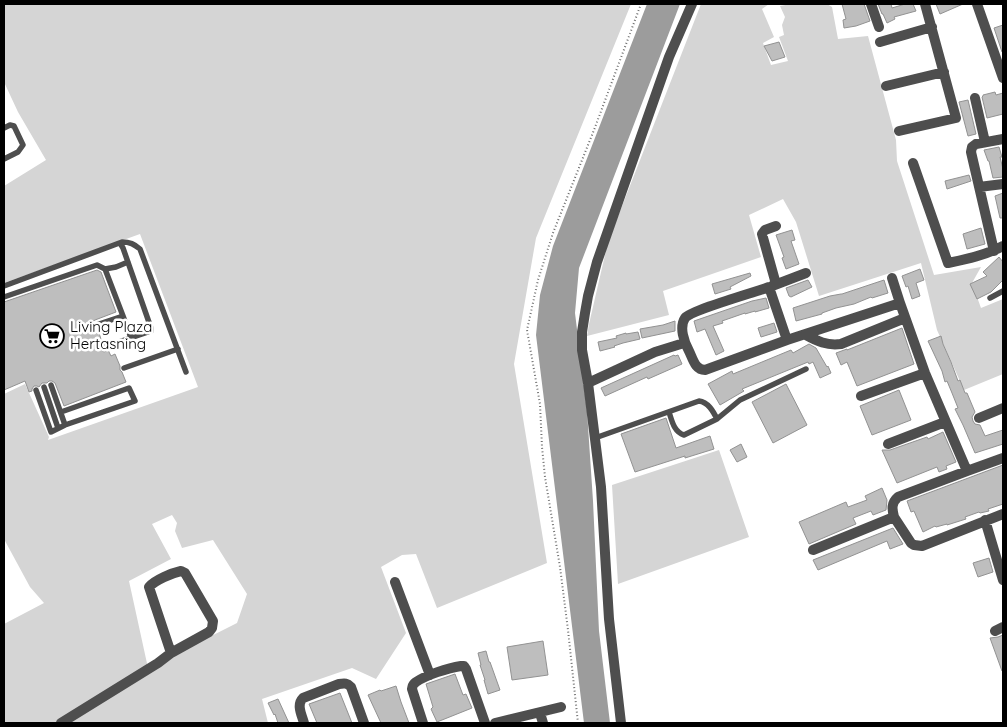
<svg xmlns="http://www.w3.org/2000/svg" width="1007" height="727" font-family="Quicksand,sans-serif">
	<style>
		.green { fill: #d5d5d5; fill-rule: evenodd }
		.water { fill: #9c9c9c }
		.building { fill: #bebebe; stroke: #929292 }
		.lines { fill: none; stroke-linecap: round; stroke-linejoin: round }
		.path { stroke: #707070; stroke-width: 2; stroke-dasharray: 1 2.5; stroke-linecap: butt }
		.service { stroke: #4e4e4e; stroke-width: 5.5 }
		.minor { stroke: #4e4e4e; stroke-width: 10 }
		.labels { text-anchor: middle; stroke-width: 5; stroke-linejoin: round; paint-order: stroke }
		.poi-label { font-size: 15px; fill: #000; stroke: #fff; text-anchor: start }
	</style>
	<rect width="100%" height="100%" fill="#fff"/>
	<path class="green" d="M4 4H631L536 238 514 364 547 563 437 608 416 554 402 555 381 567 406 633 376 679 352 668 262 699 268 723H4V624L44 603 30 587 4 539V394L25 384 49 437 48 440 198 387 140 234 4 283V186L46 160 18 112 4 82ZM172 515 177 523 175 531 182 548 213 540 247 594 237 623 148 668 129 581 171 559 152 524Z
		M701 4H769L762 9 774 37 763 43 771 65 788 61 779 37 784 35 782 25 785 17 780 6 791 4H827L832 7 838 39 868 36 896 140 897 161 934 275 981 267 972 283 981 308 1003 299V374L964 390 937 330 921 263 819 296 796 222 783 199 749 215 761 257 663 291 669 315 587 336 589 324 608 242Z
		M719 450 749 537 618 584 612 485Z"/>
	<path class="water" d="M647 4H680L579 268 575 313 587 411 593 501 599 631 610 723H584L536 335 540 295 553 246Z"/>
	<path class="building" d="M842 4H864L870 21 856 26 844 28 843 20 846 19Z
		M878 4H891L892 8 905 4H913L916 11 894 17 895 19 887 23 883 14H882Z
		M936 4H963L940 14Z
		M1003 25V52H1002L994 28Z
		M779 42 785 57 772 61 764 46Z
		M995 92 996 95 1003 93V114L987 118 982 97 983 96V95Z
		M968 100 976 134 968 136 959 102Z
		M999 147 1002 157H1000L1003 169V177L993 178 989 161H988L984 150Z
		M969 175 971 181 947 189 945 181Z
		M1003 193V218H1000L995 196Z
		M981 228 985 244 967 249 963 234Z
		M792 230 795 240 791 241 799 264 786 269 782 258 784 257 776 235Z
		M999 257 1003 262V280L991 292 977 299 970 284 987 276 983 272Z
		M920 269 924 280 916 283 920 296 912 299 908 286 906 287 902 276Z
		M97 270 101 272 116 312 95 320 92 322 91 326 93 329H98L102 343 100 346 101 350 104 352 108 350 111 356 115 354 120 366V370L122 372 126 382 64 406 55 383 52 381H49L47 383H42L39 387 37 386H34L32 389V391L29 392 25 381 4 390V302Z
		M750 273 751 276 730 287 731 289 715 294 712 284Z
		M808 280 812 287 791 297 789 296 786 288Z
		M884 280 888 293 872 298 871 297 854 304 836 308 822 313V314L796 321 793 308 830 296 841 294H842Z
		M766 298 769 308 755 312V311L745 314V313L722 321 723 323 713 326 724 351 716 355 705 329 697 332 694 321 752 301Z
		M675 321V331L642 338 640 329 663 325Z
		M774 323 777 332 761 337 758 328Z
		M902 328 914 364 857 386 847 362 841 365 836 353 847 349V350Z
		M638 332 640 339 623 343 614 346 615 347 600 351 598 342 617 338 616 336 626 333V334Z
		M941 336 943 344 951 362 958 381 960 380 965 393H967L975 412 972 417 973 421 975 424 980 425 985 436 1003 430V444L975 453 963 425 955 409 958 408 952 393 947 381 945 382 942 371 928 341Z
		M809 344 816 348 827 367 828 366 831 373 820 378 813 362 809 364 808 362 742 389 744 391 720 405 708 384 732 371 733 374 791 350 793 353Z
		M674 355 675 356 678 355 682 364 648 379 647 377 605 396 601 388Z
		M786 384 807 425 773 443 752 402Z
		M899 390 911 420 872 435 860 406Z
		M666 418 676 448 710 436 714 449 685 458V456L635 472 621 434Z
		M943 432 956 462 946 466 947 469 939 472 937 467 897 483 882 450H890L927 437 928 439Z
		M741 444 747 457 737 462 730 450Z
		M1003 465V504L988 509 989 511 980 513 979 512 965 517 966 519 947 525V524L936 527 935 526 923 532 914 511 911 512 907 501Z
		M882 488 887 500 886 510 873 515 871 511 853 518 856 524 809 544 799 522 846 502 848 507 867 500 865 496Z
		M893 528 903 544 890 549 887 541 818 570 813 560Z
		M989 558 993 572 978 577 973 563Z
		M1003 635V671H1002L990 638 998 637Z
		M543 641 548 675 512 680 507 647Z
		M486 651 489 662H490L500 690 488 694 484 680H485L480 665H481L478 653Z
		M455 674 463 695 466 694 472 708 437 722 431 709 433 707 426 684Z
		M396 686 401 702 409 723H381L368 695 380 690 381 691Z
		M340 693 352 723H317L309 704Z
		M278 699 289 723H278L275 714 274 715 268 703Z"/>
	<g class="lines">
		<path class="path" d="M578 723 568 630 560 567 545 477 542 447 540 404 527 330 538 280 553 233 594 130 641 4"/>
		<path class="service" d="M4 128 10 125 14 126 23 145 18 152 4 159
			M4 286 122 242C130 242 134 244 140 249L186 372
			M4 297 97 265 105 269 116 267 128 262
			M990 298 1003 291
			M123 316 131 338
			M96 325 123 316 105 269
			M104 347 151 331V328L123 248 120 243
			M124 368 178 349
			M44 387 58 428
			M36 390 51 432 65 425 51 385
			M61 412 129 388 135 401 65 425
			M669 412C672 421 674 432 684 435L717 419
			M595 438 699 401C708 402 713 411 717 419L740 400 806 369"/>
		<path class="minor" d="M871 4 879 27
			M977 4 1003 78
			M880 42 932 27
			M886 86 944 72
			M975 98 985 142
			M899 131 956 118 925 4
			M913 163 948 263C967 259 986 255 1003 246
			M979 187 1003 184
			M994 251 971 152 972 147 976 144 1003 139
			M892 278 900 303
			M776 284 762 234 765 230 776 226
			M772 286 806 273
			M806 335C817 341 827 346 841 344L905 318
			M787 340 769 287C756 292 691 310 685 318 679 327 684 342 689 351 693 359 695 370 705 370L787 340 900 303 925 373 967 471 1003 458
			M588 383 655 352 684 343
			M861 396 925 373
			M979 418 1003 408
			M888 444 945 422
			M894 517 911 543 914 545 922 546 1003 514
			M985 520 1003 580
			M813 550 894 517C892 509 891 503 898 497L967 471
			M395 582 430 675
			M995 631 1003 627
			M540 713 543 723
			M61 723 158 663 171 653 149 587C155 580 172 573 181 571L185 573 213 621 212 628 209 632 171 653
			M304 723C302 715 296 705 303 698L339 684C345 683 347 683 351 687L364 723
			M423 723 412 689C413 685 412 685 416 682 426 675 448 668 461 666H464L466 669 485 723
			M495 723 561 707
			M621 723 609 619 601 487 588 383 582 350V332L585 313 588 296 597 262 669 57 692 4"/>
	</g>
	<defs>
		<g id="supermarket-ring" transform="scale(1.25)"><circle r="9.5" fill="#fff" stroke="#000" stroke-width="1.5"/><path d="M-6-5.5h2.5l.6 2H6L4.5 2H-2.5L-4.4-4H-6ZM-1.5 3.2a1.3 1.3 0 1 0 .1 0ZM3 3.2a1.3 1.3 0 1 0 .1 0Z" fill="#000"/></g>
	</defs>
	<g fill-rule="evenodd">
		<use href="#supermarket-ring" x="52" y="336"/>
	</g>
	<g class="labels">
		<g class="poi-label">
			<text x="70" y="332">Living Plaza<tspan x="70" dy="17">Hertasning</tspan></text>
		</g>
	</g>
	<rect width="1007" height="727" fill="none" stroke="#000000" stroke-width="10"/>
</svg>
